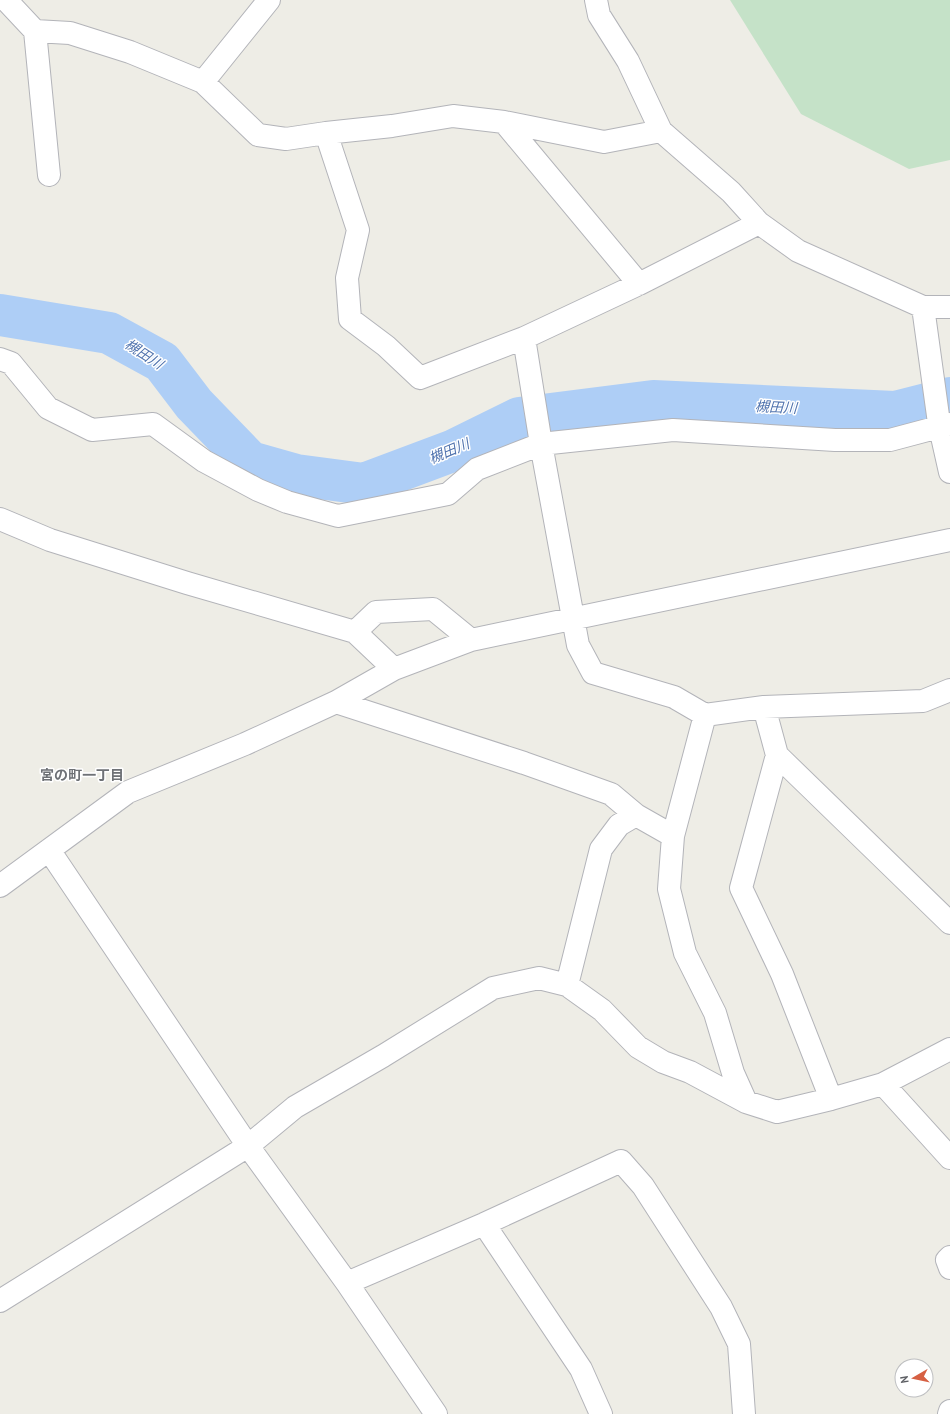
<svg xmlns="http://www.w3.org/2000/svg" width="950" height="1414" font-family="'PT Sans','Noto Sans JP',sans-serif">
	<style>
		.green { fill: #c5e2c8 }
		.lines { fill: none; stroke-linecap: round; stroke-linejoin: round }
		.river { stroke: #aecef6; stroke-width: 42 }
		.minor-casing { stroke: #b3b4b9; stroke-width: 24 }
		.minor { stroke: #fff; stroke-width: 22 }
		.labels { text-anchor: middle; stroke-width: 3; stroke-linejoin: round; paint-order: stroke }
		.water-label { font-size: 14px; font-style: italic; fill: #5073ae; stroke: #fff }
		.neighbourhood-label { font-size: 14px; font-weight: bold; fill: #6e7176; stroke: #fff }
	</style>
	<rect width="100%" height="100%" fill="#eeede6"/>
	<path class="green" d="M730 0H950V160L909 169 801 114Z"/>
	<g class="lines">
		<path class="river" d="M0 315 109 333 162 362 194 404 250 462 296 475 364 484 452 451 519 418 653 401 895 412 950 398"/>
		<g class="minor-casing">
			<path id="minor" d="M6 0 35 31 70 33 130 52 203 82 258 135 286 139 326 133 392 126 453 116 504 122 604 142 661 131
				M596 0 599 15 628 61 661 131 731 192 759 223 798 251 923 307H950
				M35 31 49 175
				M203 82 269 0
				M504 122 639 284
				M326 133 358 230 347 278 350 319 386 346 420 378 524 338
				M759 223 639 284 524 338 541 444 578 645 593 673 674 697 705 715 764 707 923 701 950 690
				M923 307 939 423 950 472
				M0 359 11 363 48 408 92 430 153 424 204 461 258 490 287 502 338 516 448 494 477 469 541 444 673 430 835 440H890L950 424
				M0 519 50 540 187 583 355 632 394 669
				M355 632 376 612 433 609 471 640
				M336 702 524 763 611 794 636 815
				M764 707 777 755 950 923
				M777 755 741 888 782 974 831 1099
				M673 836 705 715
				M49 850 248 1146 347 1283 436 1414
				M0 886 128 792 245 744 336 702 394 669 471 640 950 540
				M567 985 601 849 619 825 636 815 673 836 669 889 685 953 715 1013 733 1073 746 1102
				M883 1084 950 1158
				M484 1224 581 1369 601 1414
				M950 1257 947 1260 950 1268
				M347 1283 484 1224 621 1161 643 1186 721 1307 739 1344 744 1414
				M0 1301 248 1146 295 1107 383 1056 493 988 539 978 567 985 602 1010 638 1047 663 1062 690 1072 746 1102 777 1112 831 1099 883 1084 950 1049
				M949 1414 950 1411"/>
		</g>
		<use href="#minor" class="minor"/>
	</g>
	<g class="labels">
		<g class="water-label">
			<text transform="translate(144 354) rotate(33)" y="5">槻田川</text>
			<text transform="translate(776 407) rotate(3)" y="5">槻田川</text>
			<text transform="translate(449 451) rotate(-23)" y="5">槻田川</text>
		</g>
		<g class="neighbourhood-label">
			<text x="82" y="780">宮の町一丁目</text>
		</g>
	</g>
	<g transform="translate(914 1378) rotate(261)"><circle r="19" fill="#ffffff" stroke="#bebfc1"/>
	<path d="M0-3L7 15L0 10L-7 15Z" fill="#d66043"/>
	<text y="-6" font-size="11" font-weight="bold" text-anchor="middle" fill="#5d5f64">N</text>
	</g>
</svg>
